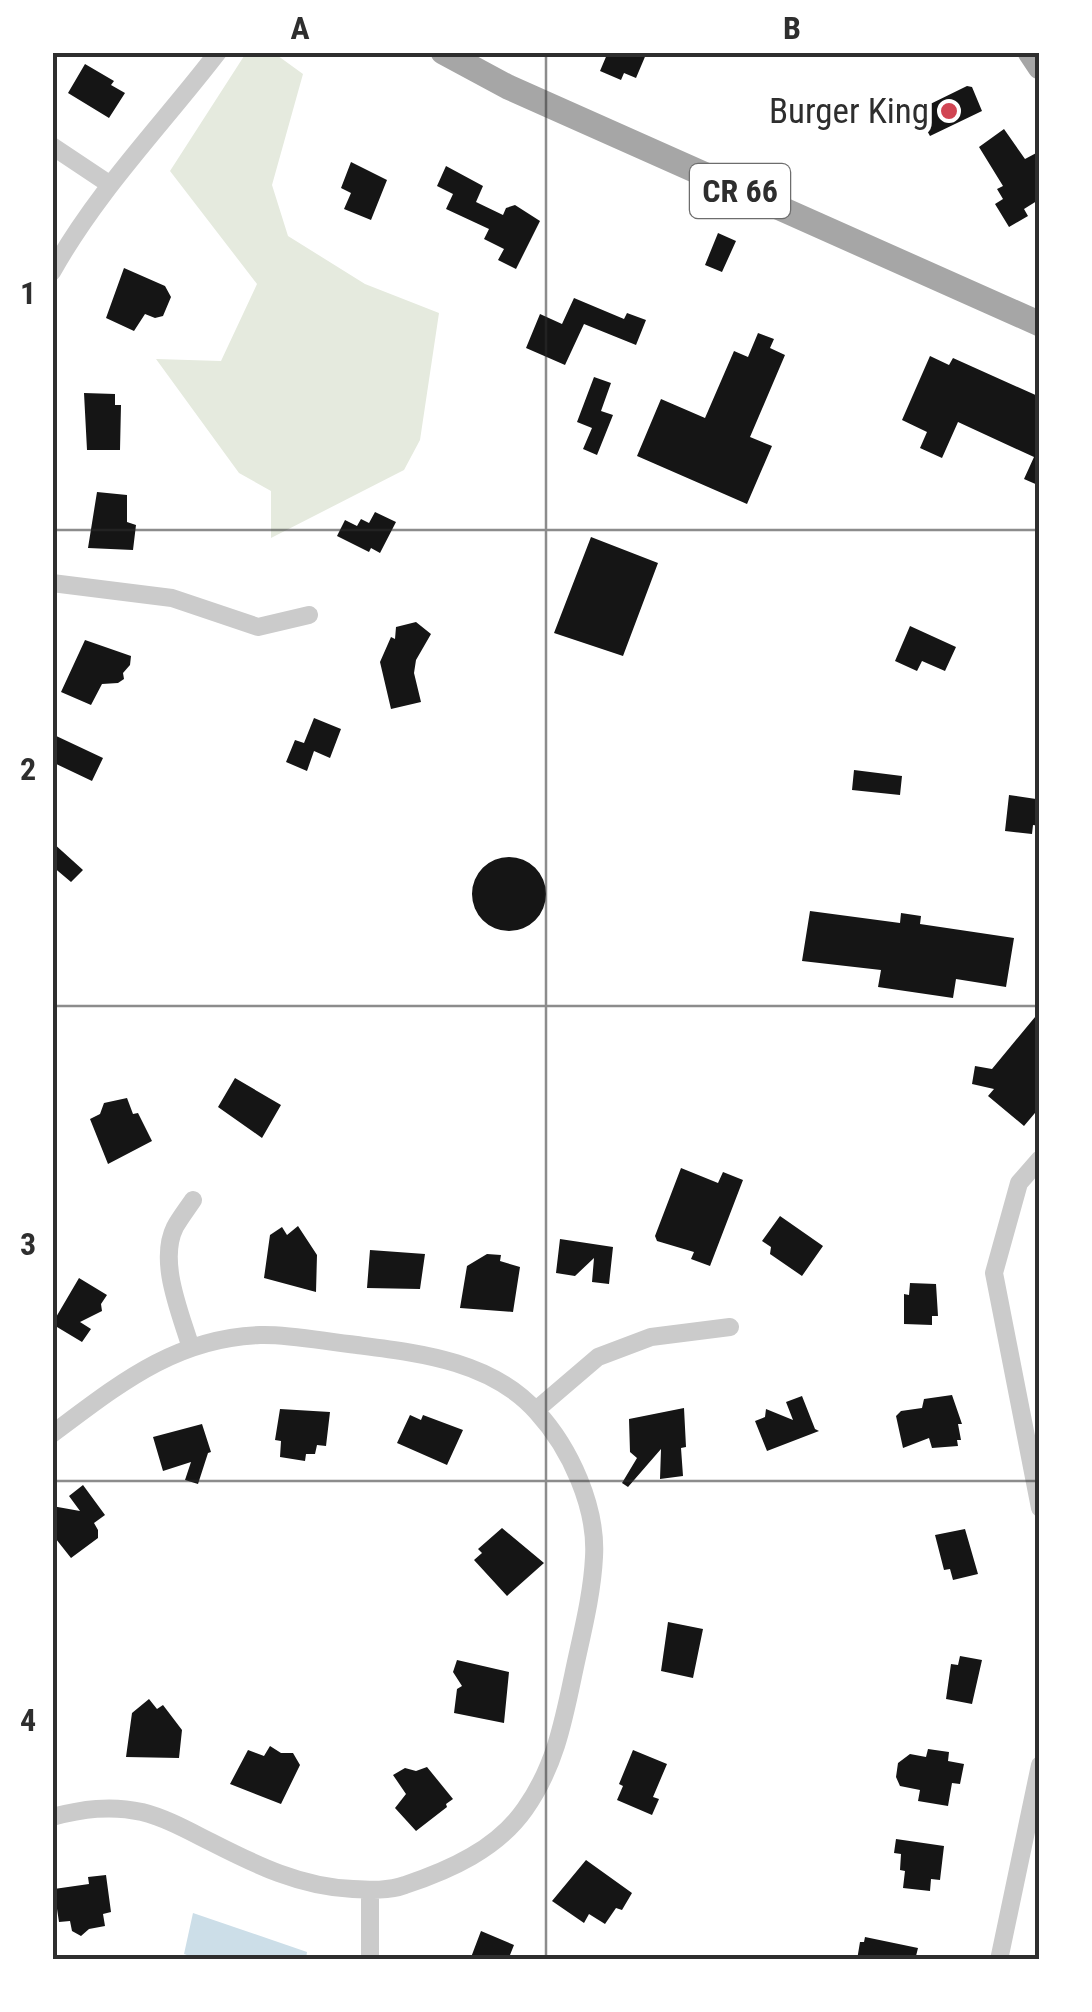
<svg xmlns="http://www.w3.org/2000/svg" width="1092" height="2012" font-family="'Roboto Condensed',sans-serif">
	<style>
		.green { fill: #e5eade }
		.water { fill: #ccdee8 }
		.building { fill: #151515 }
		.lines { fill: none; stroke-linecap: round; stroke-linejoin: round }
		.minor { stroke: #cbcbcb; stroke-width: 18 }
		.primary { stroke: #a6a6a6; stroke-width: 25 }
		.grid { fill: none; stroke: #2e2e2e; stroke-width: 2.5; stroke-opacity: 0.55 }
		.poi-dot { fill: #d14553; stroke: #fff; stroke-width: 4 }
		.labels { text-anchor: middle; stroke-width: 10; stroke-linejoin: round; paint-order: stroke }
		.shield { fill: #fff; stroke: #6d6d6d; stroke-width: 2.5 }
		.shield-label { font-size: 32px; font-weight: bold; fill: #2e2e2e }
		.poi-label { font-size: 35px; fill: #2e2e2e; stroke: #fff; text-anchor: end }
		.neatline { fill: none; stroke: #2e2e2e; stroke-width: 4 }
		.grid-label { font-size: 32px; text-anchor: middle; font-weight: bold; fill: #2e2e2e }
	</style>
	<rect width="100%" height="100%" fill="#fff"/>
	<path class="green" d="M246 53H274L303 74 272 185 288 236 365 284 439 313 420 440 404 470 271 538V491L239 473 156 359 221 361 257 284 170 171Z"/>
	<path class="water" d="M193 1913 307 1952 306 1959 200 1960 184 1954Z"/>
	<path class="building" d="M608 52H647L636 78 624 73 621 80 600 71Z
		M85 64 114 81 111 85 125 93 109 118 68 93Z
		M967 86 972 87 982 111 930 136 916 111Z
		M1004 129 1025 159 1040 151V199L1024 209 1028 216 1009 227 995 204 1003 199 997 189 1003 186 979 147Z
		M351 162 387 180 371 220 344 209 351 193 341 188Z
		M446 166 483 186 476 202 503 215 506 208 515 205 540 221 516 269 498 260 504 249 484 239 489 229 446 209 453 194 437 186Z
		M718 233 736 241 722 272 705 265Z
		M124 268 165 286 171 297 163 316 155 318 145 314 134 331 106 318Z
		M574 298 624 319 627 313 646 320 636 345 584 324 565 365 526 348 540 314 562 324Z
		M758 333 774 339 770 348 785 355 750 437 772 446 747 504 637 456 661 399 705 418 734 351 748 357Z
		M930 356 949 365 953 358 1040 397V486L1024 479 1034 457 958 422 942 458 920 448 927 432 902 420Z
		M594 377 611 383 601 411 613 415 597 455 583 449 592 428 577 422Z
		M84 393 115 394V405H121L120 450H87Z
		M97 492 127 495V522L136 525 133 550 88 548Z
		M375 512 396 522 380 553 371 548 369 552 337 536 345 520 357 526 361 519 369 523Z
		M591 537 658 563 623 656 554 633Z
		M416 622 431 634 416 660 414 673 421 702 391 709 380 662 391 637 395 639 396 627Z
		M910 626 956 647 945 671 922 661 917 671 895 661Z
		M85 640 131 656 130 665 123 673 124 679 118 683 102 684 91 705 61 692Z
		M314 718 341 729 330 758 314 751 307 771 286 762 295 740 304 743Z
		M52 734 103 758 92 781 52 762Z
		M854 770 902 776 900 795 852 790Z
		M1009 795 1036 799 1035 803 1040 804V826L1033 825 1032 834 1005 831Z
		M52 842 83 870 71 882 52 866Z
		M472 894a37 37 0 1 1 74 0a37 37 0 1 1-74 0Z
		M810 911 900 923 901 913 921 916 920 924 1014 938 1006 987 956 979 953 998 878 987 881 970 802 961Z
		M1040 1011V1107L1024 1126 988 1096 994 1089 972 1084 975 1066 992 1069Z
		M235 1078 281 1105 262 1138 218 1107Z
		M127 1098 133 1114 138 1113 152 1141 108 1164 90 1119 100 1114 104 1103Z
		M681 1168 718 1183 723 1172 743 1180 710 1266 691 1259 694 1252 657 1241 655 1236Z
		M780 1216 823 1246 802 1276 770 1254 771 1247 762 1241Z
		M298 1226 317 1255 316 1292 264 1278 270 1235 282 1227 287 1235Z
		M560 1239 613 1247 609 1284 592 1282 594 1258 575 1276 556 1273Z
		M370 1250 425 1254 420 1289 367 1288Z
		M487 1254 501 1255 500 1261 520 1267 513 1312 460 1308 467 1266Z
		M79 1278 107 1295 101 1304 102 1311 80 1322 91 1329 82 1342 52 1324Z
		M910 1283 936 1284 938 1316H932V1325L904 1324V1294L909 1295Z
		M952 1395 962 1424H958L961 1440H957L958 1446 932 1448 929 1438 903 1448 896 1416 901 1411 922 1408 924 1399Z
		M802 1396 815 1429 819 1431 767 1451 755 1421 765 1417 766 1409 793 1420 786 1402Z
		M684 1408 686 1447 681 1448 683 1476 660 1479 661 1449 628 1487 622 1483 637 1458 630 1452 629 1419Z
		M280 1409 330 1412 326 1446 317 1445 315 1454H306L305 1461 280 1457 281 1441 275 1440Z
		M410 1415 421 1420 423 1415 463 1430 447 1465 397 1443Z
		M202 1424 211 1452 208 1453 198 1484 185 1480 191 1462 163 1471 153 1437Z
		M83 1485 105 1515 94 1523 98 1530V1538L71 1558 52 1534V1506L80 1511 69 1496Z
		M502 1528 544 1563 507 1596 474 1560 482 1553 478 1549Z
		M965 1529 978 1574 953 1580 950 1569 944 1570 935 1535Z
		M668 1622 703 1629 693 1678 661 1671Z
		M960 1656 982 1660 972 1704 946 1699 951 1664 958 1665Z
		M457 1660 509 1672 504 1723 454 1713 457 1689 462 1686 453 1672Z
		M149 1699 157 1709 163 1705 182 1730 179 1758 126 1757 132 1713Z
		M270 1746 281 1753H293L300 1765 281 1804 230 1784 248 1750 264 1756Z
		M928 1749 949 1752 948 1761 964 1764 960 1784 952 1783 948 1806 918 1801 920 1790 900 1786 896 1777 898 1763 910 1754 926 1757Z
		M633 1750 667 1764 653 1797 659 1799 652 1815 617 1800 623 1786 619 1784Z
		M427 1767 453 1799 446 1804 447 1807 416 1831 395 1808 406 1794 393 1775 405 1768 416 1771Z
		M896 1839 944 1846 940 1880 931 1879 930 1891 903 1888 905 1871 900 1870 901 1854 894 1853Z
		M586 1860 632 1893 622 1910 616 1908 605 1924 589 1914 584 1923 552 1901Z
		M106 1875 111 1912 103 1914 105 1926 89 1929 81 1936 72 1931 70 1921 59 1922 54 1889 89 1884 88 1877Z
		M481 1931 514 1945 508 1960H470Z
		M865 1937 918 1948 915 1960H857L860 1942H864Z"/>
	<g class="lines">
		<path class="minor" d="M52 146 109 184
			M52 272C97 191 162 125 218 52
			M52 583 172 598 258 627 309 615
			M1040 1159 1019 1183 994 1273 1040 1508
			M190 1345C180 1312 158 1261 175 1227 180 1218 187 1209 193 1200
			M536 1410 598 1357 651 1337 730 1327
			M52 1434C118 1385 174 1338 260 1335 291 1334 326 1342 357 1345 420 1353 492 1361 537 1412 570 1448 597 1507 594 1557 592 1597 581 1637 573 1676 563 1724 554 1768 525 1809 497 1849 450 1870 405 1885 389 1891 370 1890 353 1889 301 1887 256 1865 211 1842 189 1831 166 1818 142 1812 111 1805 82 1809 52 1817
			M370 1890V1960
			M999 1960 1040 1765"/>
		<path class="primary" d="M443 52 508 87 1040 324
			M1030 52 1040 67"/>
	</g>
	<path class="grid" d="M546 52V1960M52 530H1040M52 1006H1040M52 1481H1040"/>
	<circle class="poi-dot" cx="949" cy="111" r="10"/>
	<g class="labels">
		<rect class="shield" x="690" y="164" width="100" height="54" rx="8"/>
		<g class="shield-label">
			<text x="740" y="202">CR 66</text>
		</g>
		<g class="poi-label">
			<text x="929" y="123">Burger King</text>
		</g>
	</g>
	<rect width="1092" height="2012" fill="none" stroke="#ffffff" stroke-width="110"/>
	<rect x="55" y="55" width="982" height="1902" class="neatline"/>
	<g class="grid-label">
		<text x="300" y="39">A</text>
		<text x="792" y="39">B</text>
		<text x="28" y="304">1</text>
		<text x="28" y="780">2</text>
		<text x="28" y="1255">3</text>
		<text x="28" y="1731">4</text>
	</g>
</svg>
